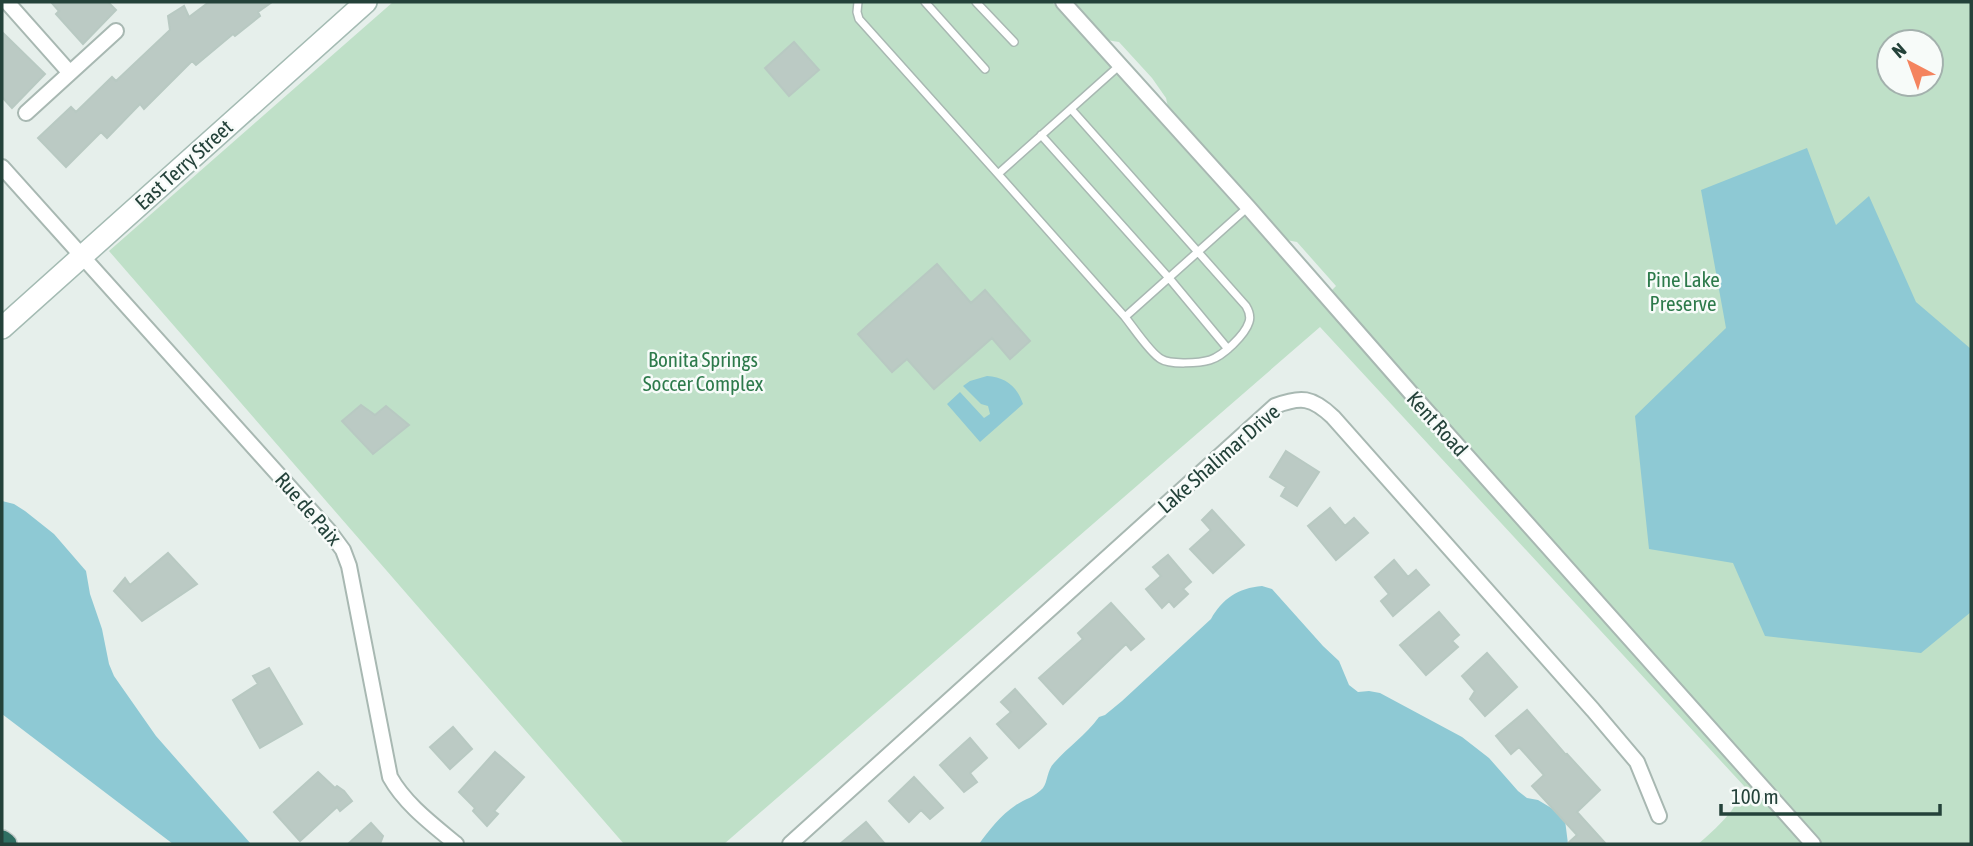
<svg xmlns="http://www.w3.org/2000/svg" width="1973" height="846" font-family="'Asap Condensed',sans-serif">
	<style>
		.green { fill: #bfe0c8; fill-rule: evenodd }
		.water { fill: #8ec9d4 }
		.building { fill: #bbcac4; stroke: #b8c9c2; stroke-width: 2 }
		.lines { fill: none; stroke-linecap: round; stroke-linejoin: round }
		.lane-casing { stroke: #a8b8b2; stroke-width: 10 }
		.street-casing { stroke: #a8b8b2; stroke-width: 18 }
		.secondary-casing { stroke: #a4bbb3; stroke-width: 24 }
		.highway-casing { stroke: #c2cac8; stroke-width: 24 }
		.lane { stroke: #fff; stroke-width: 7 }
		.street { stroke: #fff; stroke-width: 14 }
		.secondary { stroke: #fff; stroke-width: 21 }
		.highway { stroke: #2f6f62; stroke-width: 21 }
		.labels { text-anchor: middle; stroke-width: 5; stroke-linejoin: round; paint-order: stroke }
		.street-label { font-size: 21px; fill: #24423a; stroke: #f7fbf9 }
		.park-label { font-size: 21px; fill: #2d7a4b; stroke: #f7fbf9 }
	</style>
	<rect width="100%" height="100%" fill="#e6efeb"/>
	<path class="green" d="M393 2H1052L1333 315 1337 311 1325 297 1336 286 1297 242 1271 237 1172 125 1166 98 1152 78 1119 42 1100 39 1061 2H1971V844H1698C1716 829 1738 809 1744 786L1320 327 724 844H624L109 251ZM1889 42H1931V84H1889Z"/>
	<path class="water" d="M1807 148 1836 225 1869 196 1916 302 1971 349V612L1921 653 1765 636 1733 563 1649 549 1635 416 1726 328 1701 190Z
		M987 376C1005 377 1017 386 1023 404L980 442 947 404 960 392 984 418 990 414 988 406 981 404 963 386 970 381Z
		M2 501 14 504 25 511 54 534 86 571 90 594 102 629 109 664 114 676 156 736 251 844H173L2 714Z
		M1262 586 1272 589 1323 646 1339 661 1349 685 1358 692 1369 691 1380 693 1462 737 1489 758 1518 791 1527 798 1538 800 1558 812 1565 820 1568 844H979C989 830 1001 815 1016 805 1025 799 1035 797 1043 788 1048 781 1047 770 1054 763 1068 747 1086 735 1099 717L1105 715 1122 701 1211 619C1222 599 1238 588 1262 586Z"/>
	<path class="building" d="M51 2H108L116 10 83 44 56 14 59 11Z
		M209 2H272L258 12 260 16 235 36 233 34 196 65 192 61 144 109 140 104 107 138 101 132 66 167 38 138 71 107 76 112 112 77 116 81 170 30 168 16 184 6 189 17Z
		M2 32 45 74 12 108 2 97Z
		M794 42 819 70 789 96 765 68Z
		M937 264 971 303 985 290 1030 341 1010 359 992 338 934 389 907 359 892 372 858 334Z
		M361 405 375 415 386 406 409 425 373 454 342 421Z
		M1286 451 1319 472 1297 506 1281 496 1286 487 1270 477Z
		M1330 508 1345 526 1354 518 1368 533 1336 560 1308 526Z
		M1212 510 1244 545 1213 573 1190 549 1211 530 1202 520Z
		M168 553 197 584 142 621 114 591 125 578 130 585Z
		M1168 555 1191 582 1183 589 1188 594 1174 607 1169 601 1162 608 1146 589 1161 576 1153 567Z
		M1394 560 1408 577 1416 570 1429 585 1393 616 1381 601 1389 594 1375 577Z
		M1111 603 1144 639 1131 650 1126 644 1063 704 1039 678 1083 639 1078 633Z
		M1439 612 1459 635 1452 641 1458 647 1426 675 1400 645Z
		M1487 653 1517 687 1485 716 1470 699 1475 691 1462 676Z
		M269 668 302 724 260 748 233 700 258 684 253 676Z
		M1015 689 1046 724 1019 748 997 724 1011 712 1001 702Z
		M1527 710 1566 755 1567 754 1600 790 1577 812 1606 844H1567L1577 835 1532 786 1544 775 1519 747 1511 754 1496 736Z
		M453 727 472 749 450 769 430 747Z
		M970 738 987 758 970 773 977 782 964 792 940 765Z
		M495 752 524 777 494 811 498 814 487 826 473 811 475 808 459 792Z
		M318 772 335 788 337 786 344 791 352 801 340 811 337 807 300 841 274 812Z
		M914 777 943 808 930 819 921 810 909 822 889 801Z
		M866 822 885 844H840Z
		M371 823 383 836 380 844H348Z"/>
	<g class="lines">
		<g class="lane-casing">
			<path id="lane" d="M858 2 857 12 859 19 998 174
				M925 2 985 69
				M976 2 1014 42
				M1120 65 998 174 1125 317 1248 207
				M1071 109 1246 306C1249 311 1251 316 1249 322 1245 335 1223 356 1210 360 1200 363 1170 365 1161 359 1151 354 1133 327 1125 317
				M1041 135 1169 278 1228 349"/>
		</g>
		<g class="street-casing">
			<path id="street" d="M7 2 70 73
				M1063 2 1248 207 1417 400 1813 844
				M26 113 116 31
				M2 167 329 531 343 550 349 566 390 777C405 804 432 824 456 844
				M790 844 1275 406C1301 396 1312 397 1333 417L1593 710 1637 762 1659 816"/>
		</g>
		<g class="secondary-casing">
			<path id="secondary" d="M2 328 366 2"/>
		</g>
		<g class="highway-casing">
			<path id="highway" d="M2 841 6 844"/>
		</g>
		<use href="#lane" class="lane"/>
		<use href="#street" class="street"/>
		<use href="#secondary" class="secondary"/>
		<use href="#highway" class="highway"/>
	</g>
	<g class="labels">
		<g class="street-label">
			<text transform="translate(184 165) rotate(-42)" y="7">East Terry Street</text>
			<text transform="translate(1437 424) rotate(48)" y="7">Kent Road</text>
			<text transform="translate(1219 459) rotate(-41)" y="7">Lake Shalimar Drive</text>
			<text transform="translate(308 509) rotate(49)" y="7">Rue de Paix</text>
		</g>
		<g class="park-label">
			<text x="1683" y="287">Pine Lake<tspan x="1683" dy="24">Preserve</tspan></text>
			<text x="703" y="367">Bonita Springs<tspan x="703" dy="24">Soccer Complex</tspan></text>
		</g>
	</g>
	<rect width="1973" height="846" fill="none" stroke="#24423a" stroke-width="7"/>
	<g transform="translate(1910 63) rotate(319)"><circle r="33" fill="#f7fbf9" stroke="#a3b1ad" stroke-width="2"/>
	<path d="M0-5L12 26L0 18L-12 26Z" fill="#f4845f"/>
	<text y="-10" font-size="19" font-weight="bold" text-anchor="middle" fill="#24423a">N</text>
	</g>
	<path d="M1721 804v10h219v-10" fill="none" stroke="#24423a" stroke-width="3.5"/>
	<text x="1731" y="804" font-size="21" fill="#24423a" stroke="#f7fbf9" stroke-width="5" paint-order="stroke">100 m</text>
</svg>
